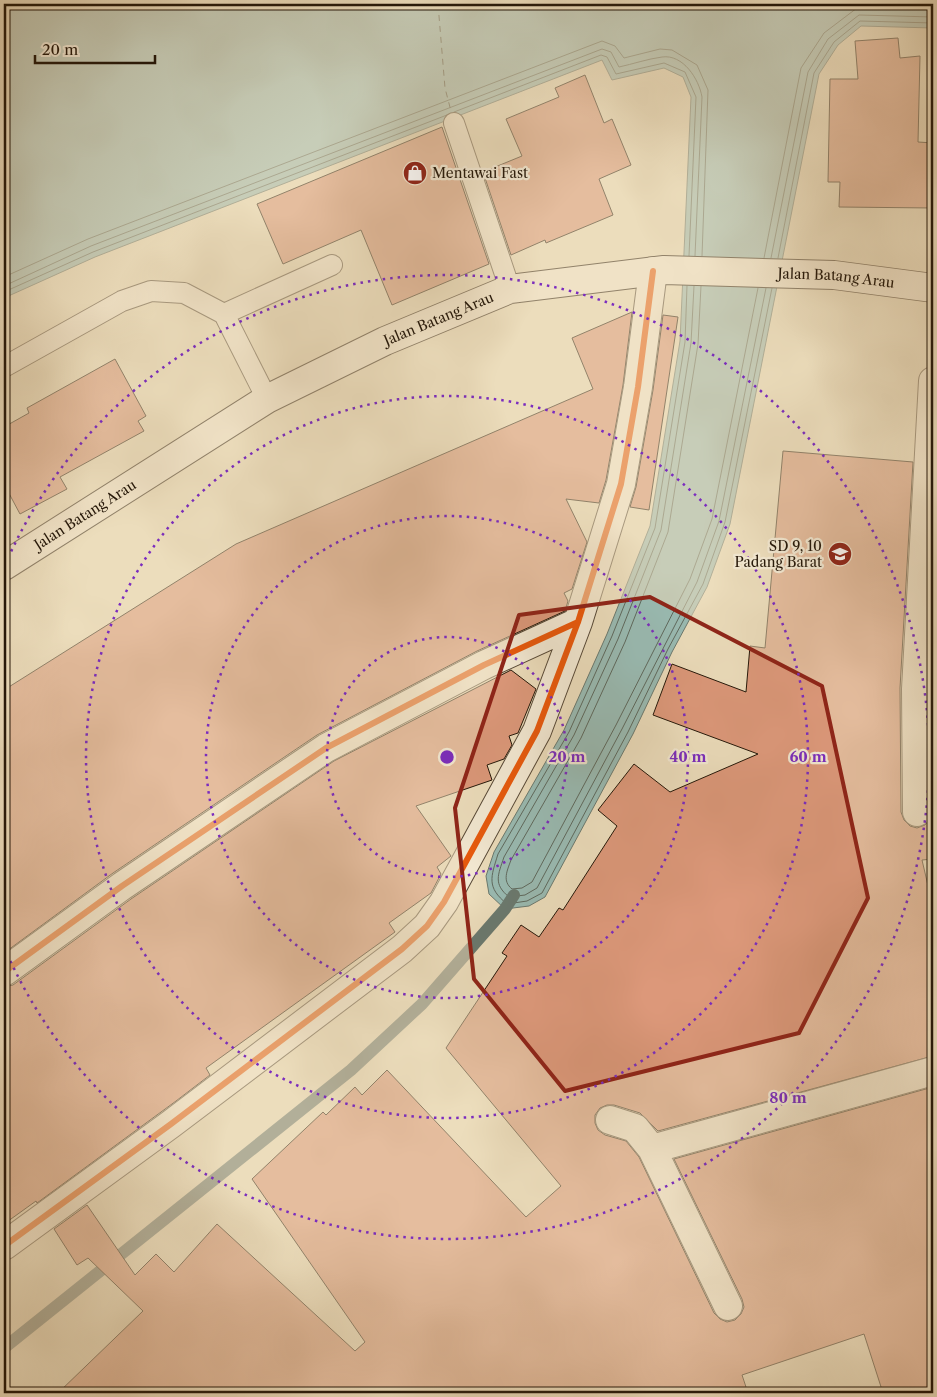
<svg xmlns="http://www.w3.org/2000/svg" width="937" height="1397" font-family="'Libre Caslon Text',serif">
	<style>
		.water { fill: #99bbb3; stroke: #6a796f }
		.lines { fill: none; stroke-linecap: round; stroke-linejoin: round }
		.shore { stroke: #5e695e; stroke-width: 1 }
		.stream { stroke: #6a796f; stroke-width: 12 }
		.ferry { stroke: #4d5044; stroke-width: 1; stroke-dasharray: 6 5; stroke-linecap: butt }
		.building { fill: #dc987a; stroke: #241709 }
		.service-casing { stroke: #564836; stroke-width: 22 }
		.minor-casing { stroke: #564836; stroke-width: 30 }
		.secondary-casing { stroke: #241709; stroke-width: 30 }
		.service { stroke: #f3e9d3; stroke-width: 20 }
		.minor { stroke: #f3e9d3; stroke-width: 28 }
		.secondary { stroke: #f3e9d3; stroke-width: 28 }
		.cycleway-casing { stroke: #f3e9d3; stroke-width: 9 }
		.cycleway { stroke: #e8590c; stroke-width: 6 }
		.marked { fill: none; stroke: #8f2418; stroke-width: 4; stroke-linejoin: round }
		.ring { fill: none; stroke: #7b2cbf; stroke-width: 2.5; stroke-dasharray: 2.5 5 }
		.labels { text-anchor: middle; stroke-width: 4.5; stroke-linejoin: round; paint-order: stroke }
		.poi-label { font-size: 14px; fill: #241709; stroke: #f3e9d3; text-anchor: start }
		.street-label { font-size: 14px; fill: #241709; stroke: #f3e9d3 }
		.centre { fill: #7b2cbf; stroke: #f3e9d3; stroke-width: 2.5 }
		.ring-label { font-size: 15px; text-anchor: middle; font-weight: bold; fill: #7b2cbf; stroke: #f3e9d3; stroke-width: 4.5; stroke-linejoin: round; paint-order: stroke }
	</style>
	<rect width="100%" height="100%" fill="#ecddbc"/>
	<filter id="stains"><feTurbulence type="fractalNoise" baseFrequency=".004" numOctaves="4"/><feColorMatrix values="0 0 0 0 .2 0 0 0 0 .09 0 0 0 0 .02 0 0 0 .5 -.17"/></filter>
	<radialGradient id="worn" r=".72"><stop offset=".6" stop-color="#630" stop-opacity="0"/><stop offset="1" stop-color="#630" stop-opacity=".3"/></radialGradient>
	<path class="water" d="M4 4H933V28L861 26 838 45 819 74 730 524 707 587 672 652 633 734 545 897 529 906 505 909 489 894 486 876 494 852 564 730 607 634 650 526 680 341 691 97 683 77 664 68 612 80 602 60 95 257 4 298Z"/>
	<g class="lines">
		<path class="shore" d="M454 112 601 55 607 57 616 74 664 63 685 72 696 97 689 256
			M764 258 801 68 824 33 857 8 933 9
			M771 258 808 72 828 39 859 15 933 17
			M778 258 814 73 834 42 860 21 933 23
			M4 277 88 239 602 41 615 46 624 58 660 49 672 50 697 65 708 90 702 256
			M4 286 91 246 602 49 611 52 619 67C633 64 647 59 662 57 683 54 699 79 702 97L695 256
			M687 286 685 342 655 528 612 636 569 732 498 854C491 877 486 887 507 904L527 901 542 893 628 732 668 649 703 584 725 522 772 288
			M694 286 691 343 661 530 618 639 574 735 504 857C498 875 493 884 509 897L525 895 537 888 622 729 697 582 719 521 766 288
			M701 286 698 344 668 532 625 642 581 738 511 860C507 871 502 881 512 889L522 888 532 882 616 725 690 579 712 519 758 288
			M4 292 93 252 447 115"/>
		<path class="stream" d="M4 1348 351 1070 422 1004 505 909 514 895"/>
		<path class="ferry" d="M438 4 445 88 452 115"/>
	</g>
	<path class="building" d="M898 38 900 58 920 56 918 142 933 143V208L839 207 840 182H828L830 79H858L855 41Z
		M585 75 604 123 612 119 631 165 599 179 613 215 546 243 545 240 511 255 483 172 522 156 506 119 559 97 555 88Z
		M442 127 489 264 392 305 361 230 283 264 257 204Z
		M632 312 623 385 606 480 599 503 566 499 587 542 572 589 564 593 568 601 565 611 477 651 317 735 113 873 4 953V690L236 544 593 389 572 338Z
		M663 315 678 317 649 510 630 507 636 487 653 390Z
		M115 359 146 416 138 421 144 431 60 477 67 489 20 514 4 484V427L29 413 27 408Z
		M783 451 913 462 900 688 901 812 904 820 910 826 917 828 925 825 931 819 933 812V660V859L922 860 933 907V1056L658 1131 640 1113 614 1105H607L600 1108 595 1115V1123L598 1130 605 1135 626 1141 639 1157 714 1313 720 1319 727 1322 735 1320 741 1314 744 1307 742 1299 674 1159 933 1087V1393H883L864 1334 742 1375 748 1393H58L143 1311 88 1258 77 1265 54 1229 87 1205 135 1275 156 1254 174 1272 217 1224 355 1351 365 1342 252 1179 323 1112 326 1115 355 1087 362 1095 387 1070 526 1217 561 1186 446 1048 507 956 502 953 521 925 539 937 559 908 563 910 617 826 598 810 634 764 670 792 758 754 653 715 672 664 746 692 750 646 765 648Z
		M511 670 536 689 518 733 509 736 512 745 504 759 487 765 492 780 416 806 451 856 437 867 441 874 431 893 389 923 395 932 206 1068 210 1075 176 1101 37 1203 36 1201 4 1224V987L13 985 131 899 334 761Z"/>
	<g class="lines">
		<g class="service-casing">
			<path id="service" d="M454 123 510 289
				M224 314 332 265
				M4 367 122 301 151 291 184 293 224 314 267 399"/>
		</g>
		<g class="minor-casing">
			<path id="minor" d="M917 812 916 689 933 381
				M4 972 122 886 326 748 484 665 578 622
				M610 1120 635 1128 652 1149 933 1071
				M652 1149 728 1306
				M4 1246 171 1124 402 949 427 926 444 902 537 731 578 622 621 484 638 387 653 271"/>
		</g>
		<g class="secondary-casing">
			<g id="secondary">
				<path id="s1" d="M4 566 267 399 385 341 510 289 664 270 834 275 933 288"/>
			</g>
		</g>
		<use href="#service" class="service"/>
		<use href="#minor" class="minor"/>
		<use href="#secondary" class="secondary"/>
		<g class="cycleway-casing">
			<path id="cycleway" d="M4 972 122 886 326 748 484 665 578 622
				M4 1246 171 1124 402 949 427 926 444 902 537 731 578 622 621 484 638 387 653 271"/>
		</g>
		<use href="#cycleway" class="cycleway"/>
	</g>
	<path d="M0 0H937V1397H0ZM650 597 822 686 868 898 799 1033 565 1091 474 979 455 808 519 615Z" fill="#ecddbc" fill-opacity=".55" fill-rule="evenodd"/>
	<path class="marked" d="M650 597 822 686 868 898 799 1033 565 1091 474 979 455 808 519 615Z"/>
	<g class="ring">
		<circle cx="447" cy="757" r="120"/>
		<circle cx="447" cy="757" r="241"/>
		<circle cx="447" cy="757" r="361"/>
		<path d="M5 565A482 482 0 1 1 5 949"/>
	</g>
	<defs>
		<g id="shop-disc" transform="scale(1.25)"><circle r="9.5" fill="#8f2418" stroke="#f3e9d3"/><path d="M-5-2.5h2.3a2.7 3.5 0 0 1 5.4 0H5L5.5 6h-11ZM-1.5-2.5h3a1.5 2.3 0 0 0-3 0Z" fill="#fff"/></g>
		<g id="school-disc" transform="scale(1.25)"><circle r="9.5" fill="#8f2418" stroke="#f3e9d3"/><path d="M0-5L7-2L0 1L-7-2ZM-4 1L0 2.5L4 1V4Q0 6-4 4Z" fill="#fff"/></g>
	</defs>
	<g fill-rule="evenodd">
		<use href="#shop-disc" x="415" y="173"/>
		<use href="#school-disc" x="840" y="554"/>
	</g>
	<g class="labels">
		<g class="poi-label">
			<text x="432" y="178">Mentawai Fast</text>
			<text x="822" y="551" text-anchor="end">SD 9, 10<tspan x="822" dy="16">Padang Barat</tspan></text>
		</g>
		<g class="street-label">
			<text dy="5" stroke="none"><textPath href="#s1" startOffset="906">Jalan Batang Arau</textPath></text>
			<text dy="5" stroke="none"><textPath href="#s1" startOffset="501">Jalan Batang Arau</textPath></text>
			<text dy="5" stroke="none"><textPath href="#s1" startOffset="96">Jalan Batang Arau</textPath></text>
		</g>
	</g>
	<circle cx="447" cy="757" r="8" class="centre"/>
	<g class="ring-label">
		<text x="567" y="762">20 m</text>
		<text x="688" y="762">40 m</text>
		<text x="808" y="762">60 m</text>
		<text x="788" y="1103">80 m</text>
	</g>
	<rect width="937" height="1397" fill="none" stroke="#ecddbc" stroke-width="20"/>
	<rect x="5" y="5" width="927" height="1387" fill="none" stroke="#241709" stroke-width="2.5"/>
	<rect x="10" y="10" width="917" height="1377" fill="none" stroke="#241709"/>
	<path d="M35 55v8h120v-8" fill="none" stroke="#241709" stroke-width="2.5"/>
	<text x="42" y="55" font-size="15" fill="#241709" stroke="#f3e9d3" stroke-width="4" paint-order="stroke">20 m</text>
	<rect width="100%" height="100%" filter="url(#stains)"/>
	<rect width="100%" height="100%" fill="url(#worn)"/>
</svg>
